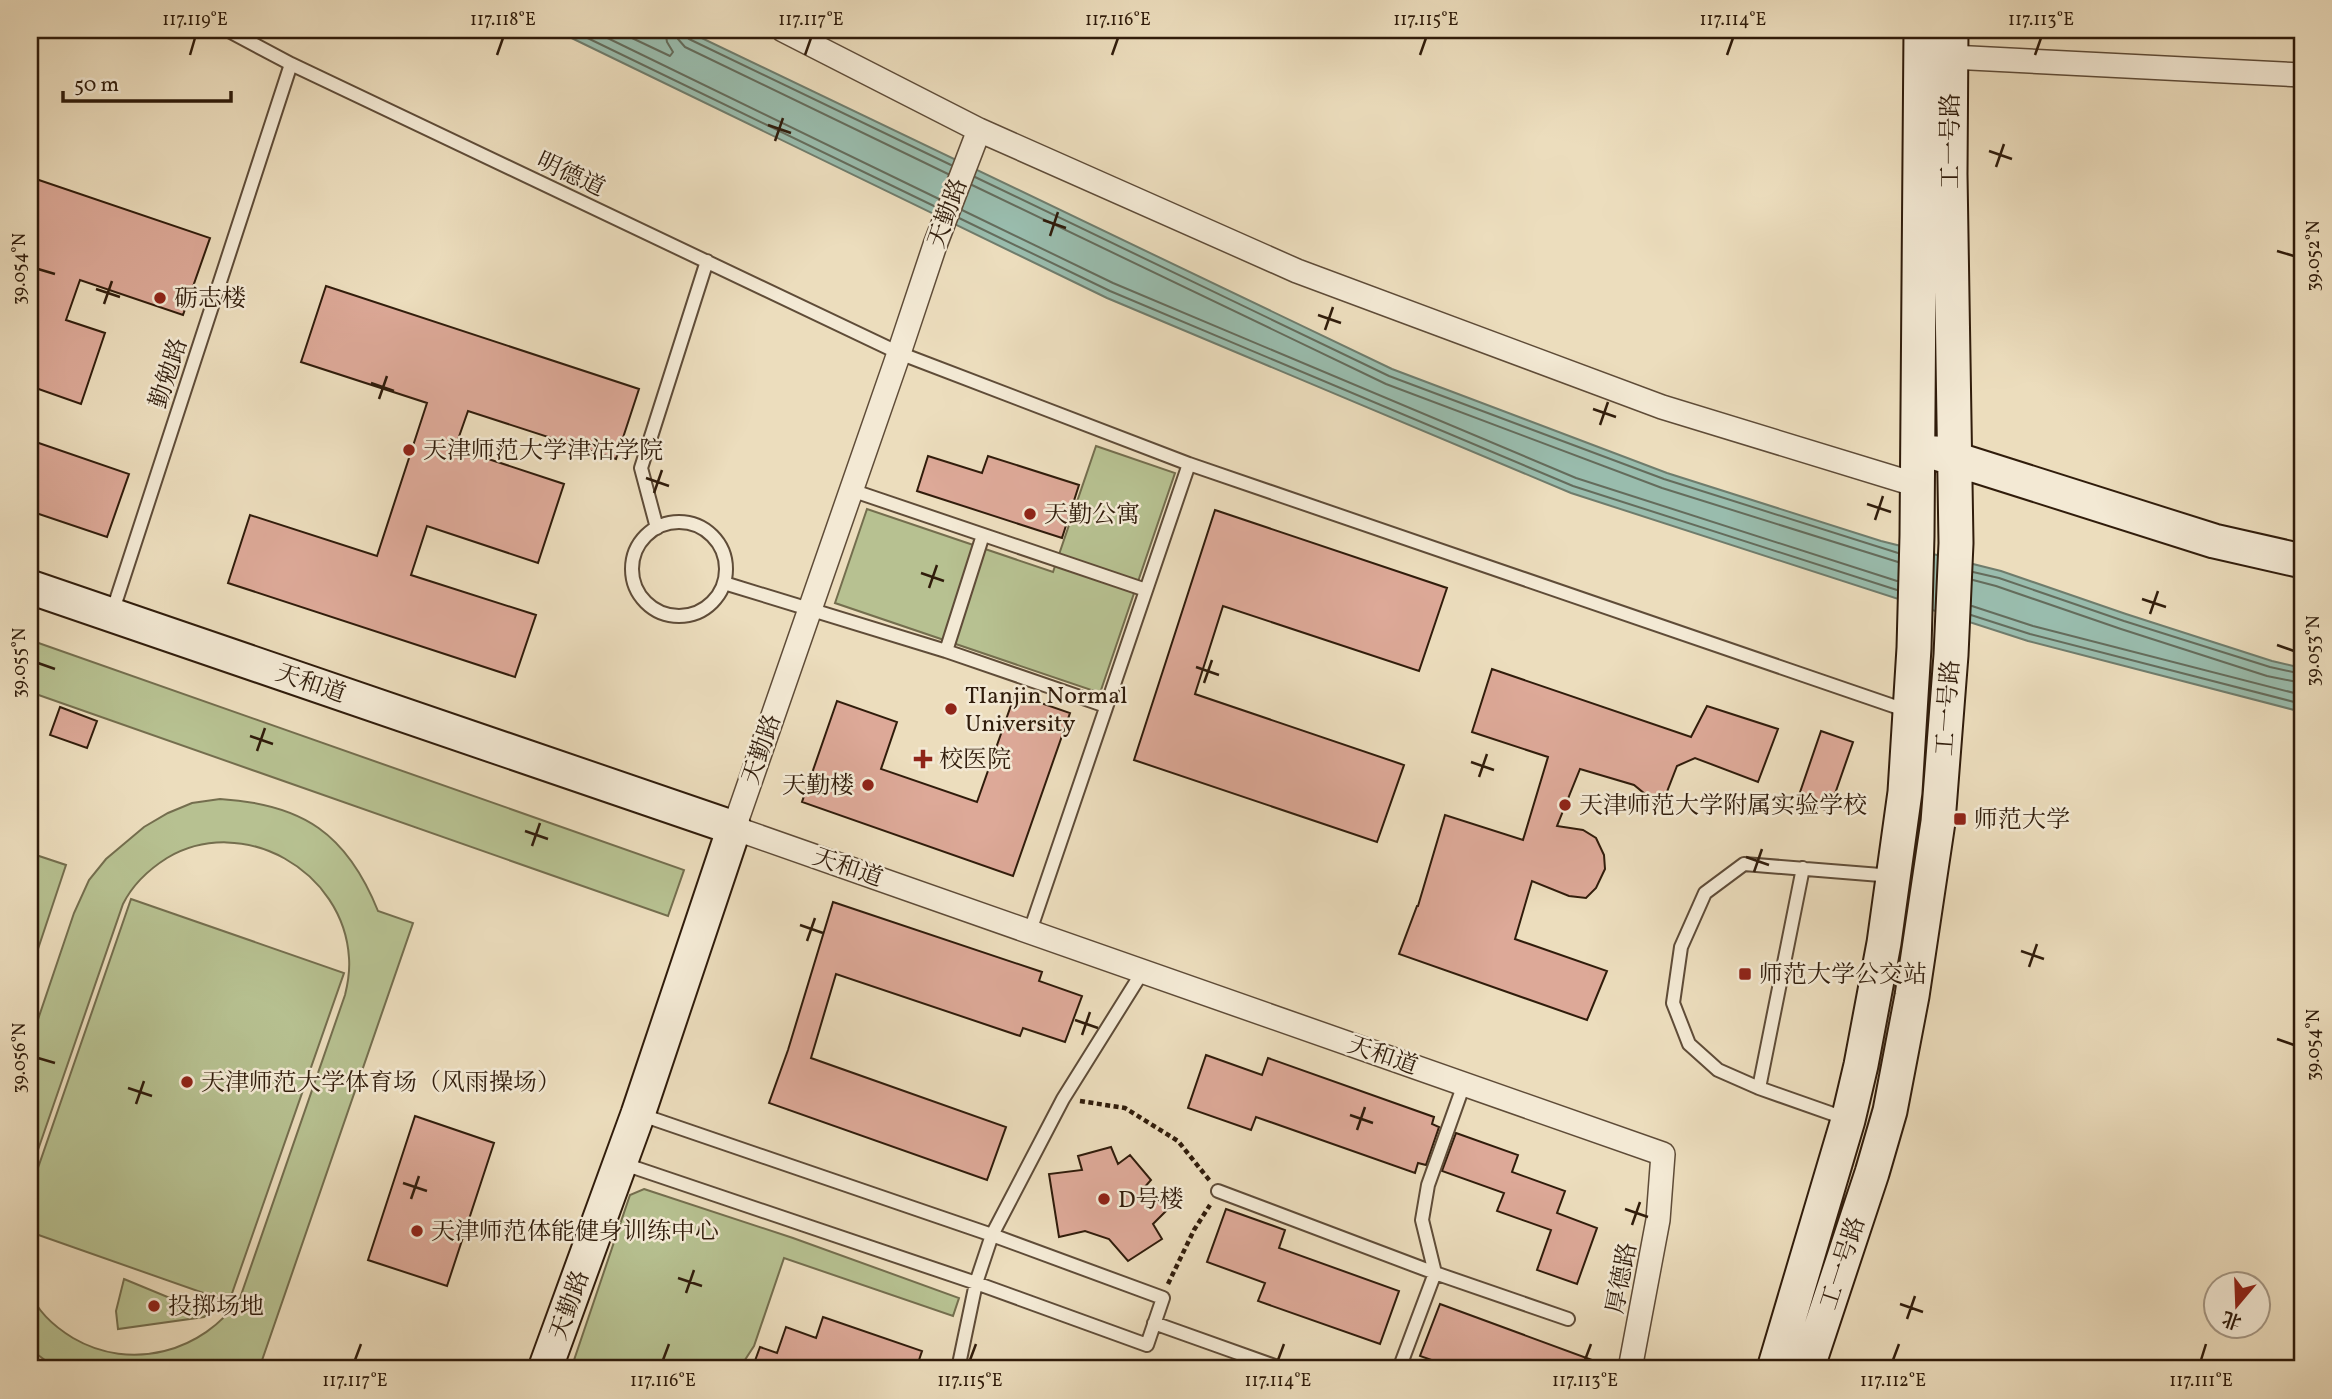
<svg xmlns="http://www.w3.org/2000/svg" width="2332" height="1399" font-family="Vollkorn,'Noto Serif SC',serif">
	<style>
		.green { fill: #b7c191; stroke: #746e4e; stroke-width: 2 }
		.water { fill: #99bcad; stroke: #6f7c6c; stroke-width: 2 }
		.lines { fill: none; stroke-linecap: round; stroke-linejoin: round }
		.shore { stroke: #646c5c; stroke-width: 2 }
		.building { fill: #dda998; stroke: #301c0b; stroke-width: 2 }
		.lane-casing { stroke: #5f4c38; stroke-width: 16 }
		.street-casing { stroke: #5f4c38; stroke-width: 26 }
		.secondary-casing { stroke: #301c0b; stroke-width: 37 }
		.path { stroke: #301c0b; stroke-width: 4.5; stroke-dasharray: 5 3.5; stroke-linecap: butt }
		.lane { stroke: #f3e9d4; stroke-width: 12 }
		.street { stroke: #f3e9d4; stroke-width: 23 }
		.secondary { stroke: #f3e9d4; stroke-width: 33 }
		.ticks { fill: none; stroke: #301c0b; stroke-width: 2.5 }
		.poi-dot { fill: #8f2418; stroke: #f3e9d4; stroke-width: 2.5 }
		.labels { text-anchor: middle; stroke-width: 5; stroke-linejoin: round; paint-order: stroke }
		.street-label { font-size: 24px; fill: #301c0b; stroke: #f3e9d4 }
		.poi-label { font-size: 24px; fill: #301c0b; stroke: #f3e9d4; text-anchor: start }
		.neatline { fill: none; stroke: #301c0b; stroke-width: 2.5 }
		.ticks-label { font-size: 18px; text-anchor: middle; fill: #301c0b }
	</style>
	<rect width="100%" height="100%" fill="#ecddbd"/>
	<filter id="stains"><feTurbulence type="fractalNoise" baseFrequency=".00286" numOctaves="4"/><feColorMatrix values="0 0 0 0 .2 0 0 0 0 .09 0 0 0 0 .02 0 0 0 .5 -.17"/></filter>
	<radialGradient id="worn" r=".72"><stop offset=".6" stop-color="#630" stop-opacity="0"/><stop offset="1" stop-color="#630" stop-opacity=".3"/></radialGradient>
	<path class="green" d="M1096 446 1175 473 1100 693 835 603 867 509 1053 572Z
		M30 640 684 870 668 916 30 692Z
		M220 799C303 804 347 834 378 911L413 923 259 1369H241L221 1363 211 1369H57L30 1349V1292C38 1313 55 1327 73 1338 131 1372 203 1352 240 1298L345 995C348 983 350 971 349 958 344 871 243 813 167 858 148 870 133 884 123 904L30 1173V1043L74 913 89 880 106 859 144 827 168 813 192 803Z
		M30 853 66 865 30 973Z
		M131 899 344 973 229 1302 30 1232V1191Z
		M644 1189 793 1238 959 1298 953 1316 784 1258 754 1346 739 1369H571L630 1195Z
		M124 1279 204 1312 206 1315 204 1317 118 1329 116 1311Z"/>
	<path class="water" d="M555 30H685L1392 369 1667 473 1881 541 2001 571 2126 614 2272 661 2302 668V712L2028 641 1571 493 1107 298Z"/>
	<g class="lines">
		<path class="shore" d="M571 30 936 207
			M591 30 939 199
			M615 30 670 56 673 52 667 42 665 30
			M676 30 678 39 685 47 948 174
			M685 30V35L689 39 951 165
			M975 177 1389 376 1664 479 1898 553
			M972 185 1386 384 1662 488 1898 562
			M962 210 1113 283 1576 478 1897 581
			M959 218 1110 291 1573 486 1897 590
			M1973 572 1999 578 2124 621 2270 667 2302 674
			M1973 580 1996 586 2121 629 2267 676 2302 683
			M1972 606 2033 626 2302 695
			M1971 615 2030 634 2302 704"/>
	</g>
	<path class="building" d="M30 177 210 238 183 315 80 280 66 320 105 333 81 404 30 386Z
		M326 286 639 389 616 459 468 411 455 448 564 484 538 563 427 526 411 575 536 615 515 677 228 583 250 515 377 556 427 403 301 362Z
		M30 440 129 474 107 537 30 511Z
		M928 456 982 473 988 456 1079 485 1062 538 917 491Z
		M1215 510 1447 588 1419 671 1223 606 1195 694 1404 765 1377 842 1134 760Z
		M1492 669 1691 737 1707 706 1778 729 1758 782 1695 758 1677 766 1661 807 1634 785 1580 769 1557 826 1583 830 1596 838 1604 855 1605 869 1596 888 1586 898 1569 896 1532 881 1515 939 1607 971 1587 1020 1399 954 1417 906H1418L1445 815 1523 840 1548 757 1472 732Z
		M1015 694 1070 713 1013 876 802 802 837 701 897 722 881 769 977 802Z
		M60 707 97 721 87 748 50 735Z
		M1821 731 1853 742 1829 811 1797 801Z
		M833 902 1042 972 1039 981 1082 996 1065 1042 1023 1028 1020 1036 836 974 811 1058 1006 1127 987 1180 769 1103 788 1050Z
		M1206 1055 1262 1075 1268 1058 1434 1117 1432 1124 1439 1127 1426 1165 1418 1163 1415 1173 1256 1117 1251 1130 1188 1108Z
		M415 1116 494 1143 447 1286 368 1260Z
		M1456 1133 1518 1155 1512 1172 1565 1191 1557 1213 1597 1228 1577 1284 1537 1270 1551 1230 1497 1211 1504 1193 1442 1171Z
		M1111 1147 1118 1164 1130 1155 1151 1180 1143 1189 1168 1209 1153 1224 1162 1239 1128 1261 1109 1239 1085 1231 1059 1237 1049 1174 1082 1170 1078 1156Z
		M1226 1209 1285 1230 1279 1248 1399 1291 1380 1344 1258 1301 1265 1283 1207 1262Z
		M1440 1304 1611 1367V1369H1457L1420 1356Z
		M823 1317 922 1351 916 1369H752L760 1347 777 1353 786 1327 816 1338Z"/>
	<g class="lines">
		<g class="lane-casing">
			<path id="lane" d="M227 30 291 64 899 353 1189 464 1908 711
				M851 490 1146 590
				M632 569a47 47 0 1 1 94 0a47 47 0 1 1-94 0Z
				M657 528 641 468 707 261
				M724 583 946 651 1106 706
				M112 613 291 64
				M946 651 983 535
				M1030 931 1189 464
				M1464 1084 1428 1185 1422 1220 1435 1273 1568 1319
				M1759 1088 1803 868
				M639 1114 992 1235 976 1283 958 1369
				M1847 1119 1759 1088 1718 1070 1689 1044 1673 1003 1681 947 1705 893 1744 864 1893 876
				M621 1163 976 1283 1147 1345 1163 1298 992 1235 1063 1099 1143 971
				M1218 1191 1435 1273 1399 1369
				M1154 1323 1283 1369"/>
		</g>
		<g class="street-casing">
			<path id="street" d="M783 30 979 130 1297 271 1662 407 1917 485
				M1951 57 2302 75
				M979 130 935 245 899 353 734 828 1663 1154 1658 1220 1630 1369"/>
		</g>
		<g class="secondary-casing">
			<path id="secondary" d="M1936 453 2214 541 2302 561
				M30 587 734 828 638 1114 545 1369
				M1774 1369 1848 1120 1861 1065 1884 943 1905 792 1914 648 1917 536 1921 30
				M1807 1369 1872 1173 1890 1111 1912 996 1938 822 1951 655 1956 543 1950 174 1951 30"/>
		</g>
		<path class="path" d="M1080 1101 1125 1108 1178 1141 1210 1181
			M1168 1284 1194 1230 1210 1205"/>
		<use href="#lane" class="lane"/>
		<use href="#street" class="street"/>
		<use href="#secondary" class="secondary"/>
	</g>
	<path class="ticks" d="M190 55 195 38M497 55 503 38M805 55 811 38M1112 55 1118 38M1420 55 1426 38M1727 55 1733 38M2035 55 2041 38M768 125 791 133M775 141 783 118M1989 151 2012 159M1996 167 2004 144M1043 220 1066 228M1050 236 1058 212M2277 251 2294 256M38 269 55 274M96 289 120 297M104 304 112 281M1318 315 1341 323M1325 330 1333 307M371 383 394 391M379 399 387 376M1593 409 1616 417M1600 425 1608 402M646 478 669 486M654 493 662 470M1867 504 1891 512M1875 520 1883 496M921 573 944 581M929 588 937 565M2142 599 2166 607M2150 614 2158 591M2277 645 2294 651M38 663 55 669M1196 667 1219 675M1204 683 1212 660M250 736 273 744M257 751 265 728M1471 762 1494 770M1479 777 1487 754M525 831 548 839M532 846 540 823M1746 857 1769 865M1754 872 1762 849M800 925 823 933M807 941 815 918M2021 951 2044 959M2029 967 2037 944M1075 1020 1098 1028M1082 1035 1090 1012M2277 1039 2294 1045M38 1058 55 1063M128 1088 152 1096M136 1104 144 1081M1350 1115 1373 1123M1357 1130 1365 1107M403 1183 427 1191M411 1199 419 1176M1625 1209 1648 1217M1632 1225 1640 1202M678 1278 702 1286M686 1293 694 1270M1900 1304 1923 1312M1907 1319 1915 1296M355 1360 361 1344M663 1360 669 1344M970 1360 976 1344M1278 1360 1284 1344M1585 1360 1591 1344M1893 1360 1899 1344M2201 1360 2206 1344"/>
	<g class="poi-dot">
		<circle cx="160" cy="298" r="7"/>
		<circle cx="409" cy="450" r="7"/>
		<circle cx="1030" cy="514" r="7"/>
		<circle cx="951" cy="709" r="7"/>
		<path d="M919.5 748.5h7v7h7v7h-7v7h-7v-7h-7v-7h7z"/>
		<circle cx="868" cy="785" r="7"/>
		<circle cx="1565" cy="805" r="7"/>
		<rect x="1953" y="812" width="14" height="14" rx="3.5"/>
		<rect x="1738" y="967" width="14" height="14" rx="3.5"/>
		<circle cx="187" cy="1082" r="7"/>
		<circle cx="1104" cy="1199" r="7"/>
		<circle cx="417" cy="1231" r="7"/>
		<circle cx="154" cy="1306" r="7"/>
	</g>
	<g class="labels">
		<g class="street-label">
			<text transform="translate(1950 141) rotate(-90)" y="8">工一号路</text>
			<text transform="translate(571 174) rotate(25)" y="8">明德道</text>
			<text transform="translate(947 213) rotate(-70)" y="8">天勤路</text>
			<text transform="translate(168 373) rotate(-72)" y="8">勤勉路</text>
			<text transform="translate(311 683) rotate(19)" y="8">天和道</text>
			<text transform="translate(1947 708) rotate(-86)" y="8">工一号路</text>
			<text transform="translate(761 749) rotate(-71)" y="8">天勤路</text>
			<text transform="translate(848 867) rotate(19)" y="8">天和道</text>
			<text transform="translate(1383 1055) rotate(19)" y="8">天和道</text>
			<text transform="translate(1842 1263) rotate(-72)" y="8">工一号路</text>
			<text transform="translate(1621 1278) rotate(-79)" y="8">厚德路</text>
			<text transform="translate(569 1305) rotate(-70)" y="8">天勤路</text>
		</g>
		<g class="poi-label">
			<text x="174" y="306">砺志楼</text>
			<text x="423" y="458">天津师范大学津沽学院</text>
			<text x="1044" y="522">天勤公寓</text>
			<text x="965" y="703">TIanjin Normal<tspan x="965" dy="28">University</tspan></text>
			<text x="939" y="767">校医院</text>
			<text x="854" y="793" text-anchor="end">天勤楼</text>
			<text x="1579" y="813">天津师范大学附属实验学校</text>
			<text x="1974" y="827">师范大学</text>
			<text x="1759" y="982">师范大学公交站</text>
			<text x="201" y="1090">天津师范大学体育场（风雨操场）</text>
			<text x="1118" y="1207">D号楼</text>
			<text x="431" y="1239">天津师范体能健身训练中心</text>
			<text x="168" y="1314">投掷场地</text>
		</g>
	</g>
	<rect width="2332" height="1399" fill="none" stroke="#ecddbd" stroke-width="77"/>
	<g transform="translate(2237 1305) rotate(199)"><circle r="33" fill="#f3e9d4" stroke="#a59784" stroke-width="2"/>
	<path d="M0-5L12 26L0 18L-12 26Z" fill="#8f2418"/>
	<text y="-10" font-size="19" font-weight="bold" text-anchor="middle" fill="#301c0b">北</text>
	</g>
	<path d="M63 91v10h168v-10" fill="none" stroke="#301c0b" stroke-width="3.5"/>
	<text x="74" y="91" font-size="21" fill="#301c0b" stroke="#f3e9d4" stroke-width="5" paint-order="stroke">50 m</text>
	<rect x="38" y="38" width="2256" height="1322" class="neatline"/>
	<g class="ticks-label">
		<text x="195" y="25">117.119°E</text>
		<text x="503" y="25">117.118°E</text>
		<text x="811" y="25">117.117°E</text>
		<text x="1118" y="25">117.116°E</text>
		<text x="1426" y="25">117.115°E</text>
		<text x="1733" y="25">117.114°E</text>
		<text x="2041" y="25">117.113°E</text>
		<text transform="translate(2313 256) rotate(-90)" y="6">39.052°N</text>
		<text transform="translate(19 269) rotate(-90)" y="6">39.054°N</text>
		<text transform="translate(2313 651) rotate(-90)" y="6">39.053°N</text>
		<text transform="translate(19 663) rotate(-90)" y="6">39.055°N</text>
		<text transform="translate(2313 1045) rotate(-90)" y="6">39.054°N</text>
		<text transform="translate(19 1058) rotate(-90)" y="6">39.056°N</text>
		<text x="355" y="1386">117.117°E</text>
		<text x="663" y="1386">117.116°E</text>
		<text x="970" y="1386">117.115°E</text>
		<text x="1278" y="1386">117.114°E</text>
		<text x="1585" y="1386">117.113°E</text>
		<text x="1893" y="1386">117.112°E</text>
		<text x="2201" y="1386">117.111°E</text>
	</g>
	<rect width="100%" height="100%" filter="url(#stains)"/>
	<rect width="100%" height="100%" fill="url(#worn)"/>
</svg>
